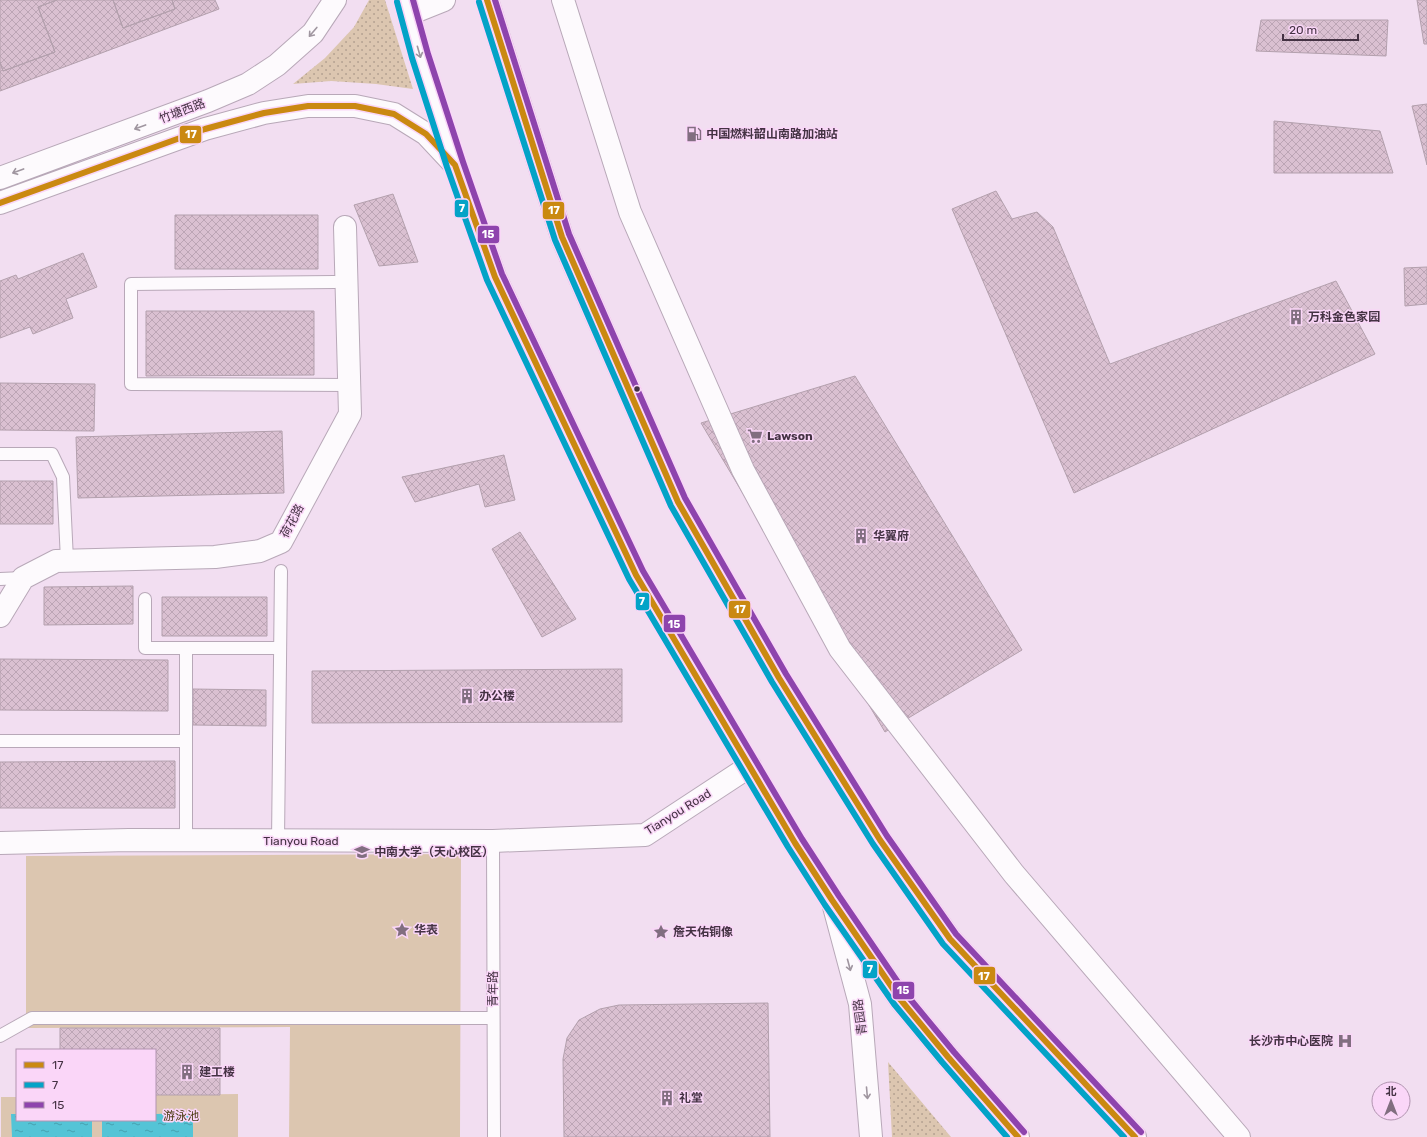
<svg xmlns="http://www.w3.org/2000/svg" width="1427" height="1137" font-family="Rubik,'Noto Sans SC',sans-serif">
	<style>
		.park { fill: #dcc6b0 }
		.garden { fill: url(#garden-dots) }
		.water { fill: url(#water-ripples) }
		.building { fill: url(#building-cross-hatch); stroke: #b3a0ad }
		.lines { fill: none; stroke-linecap: round; stroke-linejoin: round }
		.service-casing { stroke: #b8a8b8; stroke-width: 14 }
		.minor-casing { stroke: #b8a8b8; stroke-width: 24 }
		.tertiary-casing { stroke: #b8a8b8; stroke-width: 24 }
		.secondary-casing { stroke: #b8a8b8; stroke-width: 24 }
		.primary-casing { stroke: #b8a8b8; stroke-width: 24 }
		.service { stroke: #fdfafd; stroke-width: 12 }
		.minor { stroke: #fdfafd; stroke-width: 22 }
		.tertiary { stroke: #fdfafd; stroke-width: 22 }
		.secondary { stroke: #fdfafd; stroke-width: 22 }
		.primary { stroke: #fdfafd; stroke-width: 22 }
		.bus-1-casing { stroke: #fad6f8; stroke-width: 9 }
		.bus-2-casing { stroke: #fad6f8; stroke-width: 9 }
		.bus-3-casing { stroke: #fad6f8; stroke-width: 9 }
		.bus-1 { stroke: #ca8911; stroke-width: 6 }
		.bus-2 { stroke: #03a3c7; stroke-width: 6 }
		.bus-3 { stroke: #8e44ad; stroke-width: 6 }
		.oneway { stroke: #a096a0 }
		.bus-dot { fill: #443243; stroke: #fad6f8; stroke-width: 1.5 }
		.labels { text-anchor: middle; stroke-width: 3; stroke-linejoin: round; paint-order: stroke }
		.street-label { font-size: 12px; fill: #443243; stroke: #fad6f8 }
		.poi-label { font-size: 12px; font-weight: bold; fill: #443243; stroke: #fad6f8; text-anchor: start }
		.park-label { font-size: 12px; fill: #4c3c14; stroke: #fad6f8 }
		.line-badge { stroke: #fad6f8; stroke-width: 1.5 }
		.badge-label { font-size: 11px; text-anchor: middle; font-weight: bold; fill: #fff }
	</style>
	<defs>
		<pattern id="garden-dots" width="8" height="8" patternUnits="userSpaceOnUse"><rect width="8" height="8" fill="#dcc6b0"/><path d="M2 2h.1M6 6h.1" fill="none" stroke="#b4a191" stroke-width="1.8" stroke-linecap="round"/></pattern>
		<pattern id="water-ripples" width="26" height="14" patternUnits="userSpaceOnUse"><rect width="26" height="14" fill="#54c4d6"/><path d="M2 4q2-2 4 0t4 0M15 11q2-2 4 0t4 0" fill="none" stroke="#47a0af"/></pattern>
		<pattern id="building-cross-hatch" width="8" height="8" patternUnits="userSpaceOnUse"><rect width="8" height="8" fill="#dac0d1"/><path d="M0 0l8 8M0 8l8-8" fill="none" stroke="#bca5b5"/></pattern>
	</defs>
	<rect width="100%" height="100%" fill="#f2def1"/>
	<path class="park" d="M461 854 460 1137H289L290 1027 26 1028V856Z
		M238 1094V1137H1V1097H17V1120H155V1095Z"/>
	<path class="garden" d="M369 0H385L413 89 376 84 331 81 293 84 325 58 354 27Z
		M888 1062 951 1137H892Z"/>
	<path class="water" d="M193 1113V1137H102V1120H155V1114Z
		M11 1114H17V1120H92V1137H12Z"/>
	<path class="building" d="M0 0H57L38 7 55 52 3 71 0 62Z
		M57 0H113L123 28 175 9 172 0H215L219 9 0 91V62L3 71 55 52 38 7Z
		M113 0H172L175 9 123 28Z
		M1417 0H1427V44H1424Z
		M1261 20H1388L1386 56 1256 51Z
		M1427 104V165L1412 106Z
		M1274 121 1380 131 1393 173H1274Z
		M996 191 1012 219 1037 212 1053 227 1110 364 1336 281 1375 354 1074 493 952 209Z
		M393 194 418 262 379 266 354 205Z
		M175 215H318V269H175Z
		M83 253 97 287 66 299 73 318 33 334 30 327 0 338V281L16 275 18 279Z
		M1427 267V304L1405 306 1404 268Z
		M146 311H314V375L146 376Z
		M855 376 1022 650 885 732 701 423Z
		M0 383 95 384 94 431 0 430Z
		M282 431 284 493 78 498 76 437Z
		M504 455 515 500 485 507 479 484 415 502 402 477Z
		M0 481H53V524H0Z
		M520 532 576 619 542 637 492 549Z
		M133 586V624L44 625V587Z
		M162 597H267V636H162Z
		M0 659 168 660V711L0 710Z
		M622 669V722L312 723V671Z
		M193 689 266 690V726L193 725Z
		M175 761V808H0V762Z
		M768 1003 770 1137H564L563 1059 567 1038 579 1020 600 1009 619 1005Z
		M60 1028H220V1095H155V1050H60Z"/>
	<g class="lines">
		<g class="service-casing">
			<path id="service" d="M335 282 131 284V384L349 385
				M0 454H52L63 477 67 560
				M0 579 23 578
				M145 599V648H280
				M186 648V841
				M0 741H186
				M278 841 281 571
				M493 841 494 1137
				M0 1036 32 1018H493"/>
		</g>
		<g class="minor-casing">
			<path id="minor" d="M0 616 23 578 56 561 215 557 260 551 281 542 350 414 345 227
				M0 843 129 840 493 841 645 835 750 766
				M833 903 860 1004 871 1137"/>
		</g>
		<g class="tertiary-casing">
			<path id="tertiary" d="M563 0 630 212 743 470 840 649 1014 874 1239 1137"/>
		</g>
		<g class="secondary-casing">
			<path id="secondary" d="M409 14 444 0
				M0 178 208 101 248 84 277 65 313 33 335 0
				M0 203 205 129 264 113 308 106H355L394 114 426 134 455 165"/>
		</g>
		<g class="primary-casing">
			<path id="primary" d="M405 0 420 56 455 165 495 277 636 575 795 843 832 900 900 999 948 1057 1018 1137
				M487 0 562 237 678 502 779 678 880 840 950 939 1135 1137"/>
		</g>
		<use href="#service" class="service"/>
		<use href="#minor" class="minor"/>
		<use href="#tertiary" class="tertiary"/>
		<use href="#secondary" class="secondary"/>
		<use href="#primary" class="primary"/>
		<g class="bus-1-casing">
			<path id="bus-1" d="M487 0 562 237 678 502 779 678 880 840 950 939 1135 1137
				M0 203 205 129 264 113 308 106H355L394 114 426 134 455 165 495 277 636 575 795 843 832 900 900 999 948 1057 1018 1137"/>
		</g>
		<g class="bus-2-casing">
			<path id="bus-2" d="M397 2 412 58 447 167 487 280 629 579 788 847 825 905 894 1004 942 1062 1007 1137
				M479 2 555 240 671 506 772 682 873 844 943 944 1124 1137"/>
		</g>
		<g class="bus-3-casing">
			<path id="bus-3" d="M413 0 428 54 463 162 502 274 643 571 802 839 839 896 906 994 954 1052 1024 1132
				M495 0 569 234 685 498 786 674 887 836 956 934 1141 1132"/>
		</g>
		<use href="#bus-1" class="bus-1"/>
		<use href="#bus-2" class="bus-2"/>
		<use href="#bus-3" class="bus-3"/>
	</g>
	<defs><path id="oneway-shaft" d="M-6 0H5M1.5-3L5.5 0L1.5 3" fill="none" stroke-width="1.6" stroke-linecap="round" stroke-linejoin="round"/></defs>
	<g class="oneway">
		<use href="#oneway-shaft" transform="translate(313 32) rotate(130)"/>
		<use href="#oneway-shaft" transform="translate(419 52) rotate(74)"/>
		<use href="#oneway-shaft" transform="translate(140 127) rotate(160)"/>
		<use href="#oneway-shaft" transform="translate(18 171) rotate(160)"/>
		<use href="#oneway-shaft" transform="translate(849 965) rotate(75)"/>
		<use href="#oneway-shaft" transform="translate(867 1093) rotate(85)"/>
	</g>
	<defs>
		<g id="fuel-bare" transform="scale(1.2)"><path d="M-5.5-6h7V0h2V4h1.3V-2.5L3-4.5l.8-.8L6-3V5H2.5V1h-1V6h-7ZM-4.2-4.7v3.2H.2V-4.7Z" fill="#816e80" stroke="#fad6f8" stroke-width="2.5" paint-order="stroke"/></g>
		<g id="building-bare" transform="scale(1.2)"><path d="M-4-6H4V6H1V3H-1V6H-4ZM-2.5-4.3h1.7v1.8h-1.7ZM.8-4.3h1.7v1.8H.8ZM-2.5-1h1.7V.8h-1.7ZM.8-1h1.7V.8H.8Z" fill="#816e80" stroke="#fad6f8" stroke-width="2.5" paint-order="stroke"/></g>
		<g id="supermarket-bare" transform="scale(1.2)"><path d="M-6-5.5h2.5l.6 2H6L4.5 2H-2.5L-4.4-4H-6ZM-1.5 3.2a1.3 1.3 0 1 0 .1 0ZM3 3.2a1.3 1.3 0 1 0 .1 0Z" fill="#816e80" stroke="#fad6f8" stroke-width="2.5" paint-order="stroke"/></g>
		<g id="university-bare" transform="scale(1.2)"><path d="M0-5L7-2L0 1L-7-2ZM-4 1L0 2.5L4 1V4Q0 6-4 4Z" fill="#816e80" stroke="#fad6f8" stroke-width="2.5" paint-order="stroke"/></g>
		<g id="sight-bare" transform="scale(1.2)"><path d="M0-6L1.8-2.2L6-1.7L2.9 1.2L3.7 5.4L0 3.3L-3.7 5.4L-2.9 1.2L-6-1.7L-1.8-2.2Z" fill="#816e80" stroke="#fad6f8" stroke-width="2.5" paint-order="stroke"/></g>
		<g id="hospital-bare" transform="scale(1.2)"><path d="M-5-5h3v3.5h4V-5h3V5h-3V1.5h-4V5h-3Z" fill="#816e80" stroke="#fad6f8" stroke-width="2.5" paint-order="stroke"/></g>
	</defs>
	<g fill-rule="evenodd">
		<use href="#fuel-bare" x="694" y="134"/>
		<use href="#building-bare" x="1296" y="317"/>
		<use href="#supermarket-bare" x="755" y="436"/>
		<use href="#building-bare" x="861" y="536"/>
		<use href="#building-bare" x="467" y="696"/>
		<use href="#university-bare" x="362" y="852"/>
		<use href="#sight-bare" x="402" y="930"/>
		<use href="#sight-bare" x="661" y="932"/>
		<use href="#hospital-bare" x="1345" y="1041"/>
		<use href="#building-bare" x="187" y="1072"/>
		<use href="#building-bare" x="667" y="1098"/>
	</g>
	<circle class="bus-dot" cx="637" cy="389" r="3.5"/>
	<g class="labels">
		<g class="street-label">
			<text transform="translate(182 111) rotate(-21)" y="4">竹塘西路</text>
			<text transform="translate(292 521) rotate(-62)" y="4">荷花路</text>
			<text transform="translate(678 812) rotate(-32)" y="4">Tianyou Road</text>
			<text x="301" y="845">Tianyou Road</text>
			<text transform="translate(493 989) rotate(-90)" y="4">青年路</text>
			<text transform="translate(860 1017) rotate(-97)" y="4">青园路</text>
		</g>
		<g class="poi-label">
			<text x="706" y="138">中国燃料韶山南路加油站</text>
			<text x="1308" y="321">万科金色家园</text>
			<text x="767" y="440">Lawson</text>
			<text x="873" y="540">华翼府</text>
			<text x="479" y="700">办公楼</text>
			<text x="374" y="856">中南大学（天心校区）</text>
			<text x="414" y="934">华表</text>
			<text x="673" y="936">詹天佑铜像</text>
			<text x="1333" y="1045" text-anchor="end">长沙市中心医院</text>
			<text x="199" y="1076">建工楼</text>
			<text x="679" y="1102">礼堂</text>
		</g>
		<g class="park-label">
			<text x="181" y="1120">游泳池</text>
		</g>
	</g>
	<g class="line-badge">
		<rect x="179" y="125" width="23" height="19" rx="4" fill="#ca8911"/>
		<rect x="454" y="199" width="15" height="19" rx="4" fill="#03a3c7"/>
		<rect x="542" y="201" width="23" height="19" rx="4" fill="#ca8911"/>
		<rect x="477" y="225" width="23" height="19" rx="4" fill="#8e44ad"/>
		<rect x="635" y="592" width="15" height="19" rx="4" fill="#03a3c7"/>
		<rect x="728" y="600" width="23" height="19" rx="4" fill="#ca8911"/>
		<rect x="663" y="614" width="23" height="19" rx="4" fill="#8e44ad"/>
		<rect x="862" y="960" width="16" height="19" rx="4" fill="#03a3c7"/>
		<rect x="973" y="966" width="23" height="19" rx="4" fill="#ca8911"/>
		<rect x="892" y="981" width="23" height="19" rx="4" fill="#8e44ad"/>
	</g>
	<g class="badge-label">
		<text x="191" y="138">17</text>
		<text x="462" y="212">7</text>
		<text x="554" y="214">17</text>
		<text x="488" y="238">15</text>
		<text x="642" y="605">7</text>
		<text x="740" y="613">17</text>
		<text x="674" y="628">15</text>
		<text x="870" y="973">7</text>
		<text x="984" y="980">17</text>
		<text x="903" y="994">15</text>
	</g>
	<rect x="16" y="1049" width="140" height="72" fill="#fad6f8" stroke="#b194b0"/>
	<rect x="24" y="1062" width="20" height="6" fill="#ca8911" stroke="#b194b0"/>
	<text x="52" y="1069" font-size="12" fill="#443243">17</text>
	<rect x="24" y="1082" width="20" height="6" fill="#03a3c7" stroke="#b194b0"/>
	<text x="52" y="1089" font-size="12" fill="#443243">7</text>
	<rect x="24" y="1102" width="20" height="6" fill="#8e44ad" stroke="#b194b0"/>
	<text x="52" y="1109" font-size="12" fill="#443243">15</text>
	<g transform="translate(1391 1101)"><circle r="19" fill="#fad6f8" stroke="#b194b0"/>
	<path d="M0-3L7 15L0 10L-7 15Z" fill="#816e80"/>
	<text y="-6" font-size="11" font-weight="bold" text-anchor="middle" fill="#443243">北</text>
	</g>
	<path d="M1283 34v6h75v-6" fill="none" stroke="#443243" stroke-width="2"/>
	<text x="1289" y="34" font-size="12" fill="#443243" stroke="#fad6f8" stroke-width="3" paint-order="stroke">20 m</text>
</svg>
